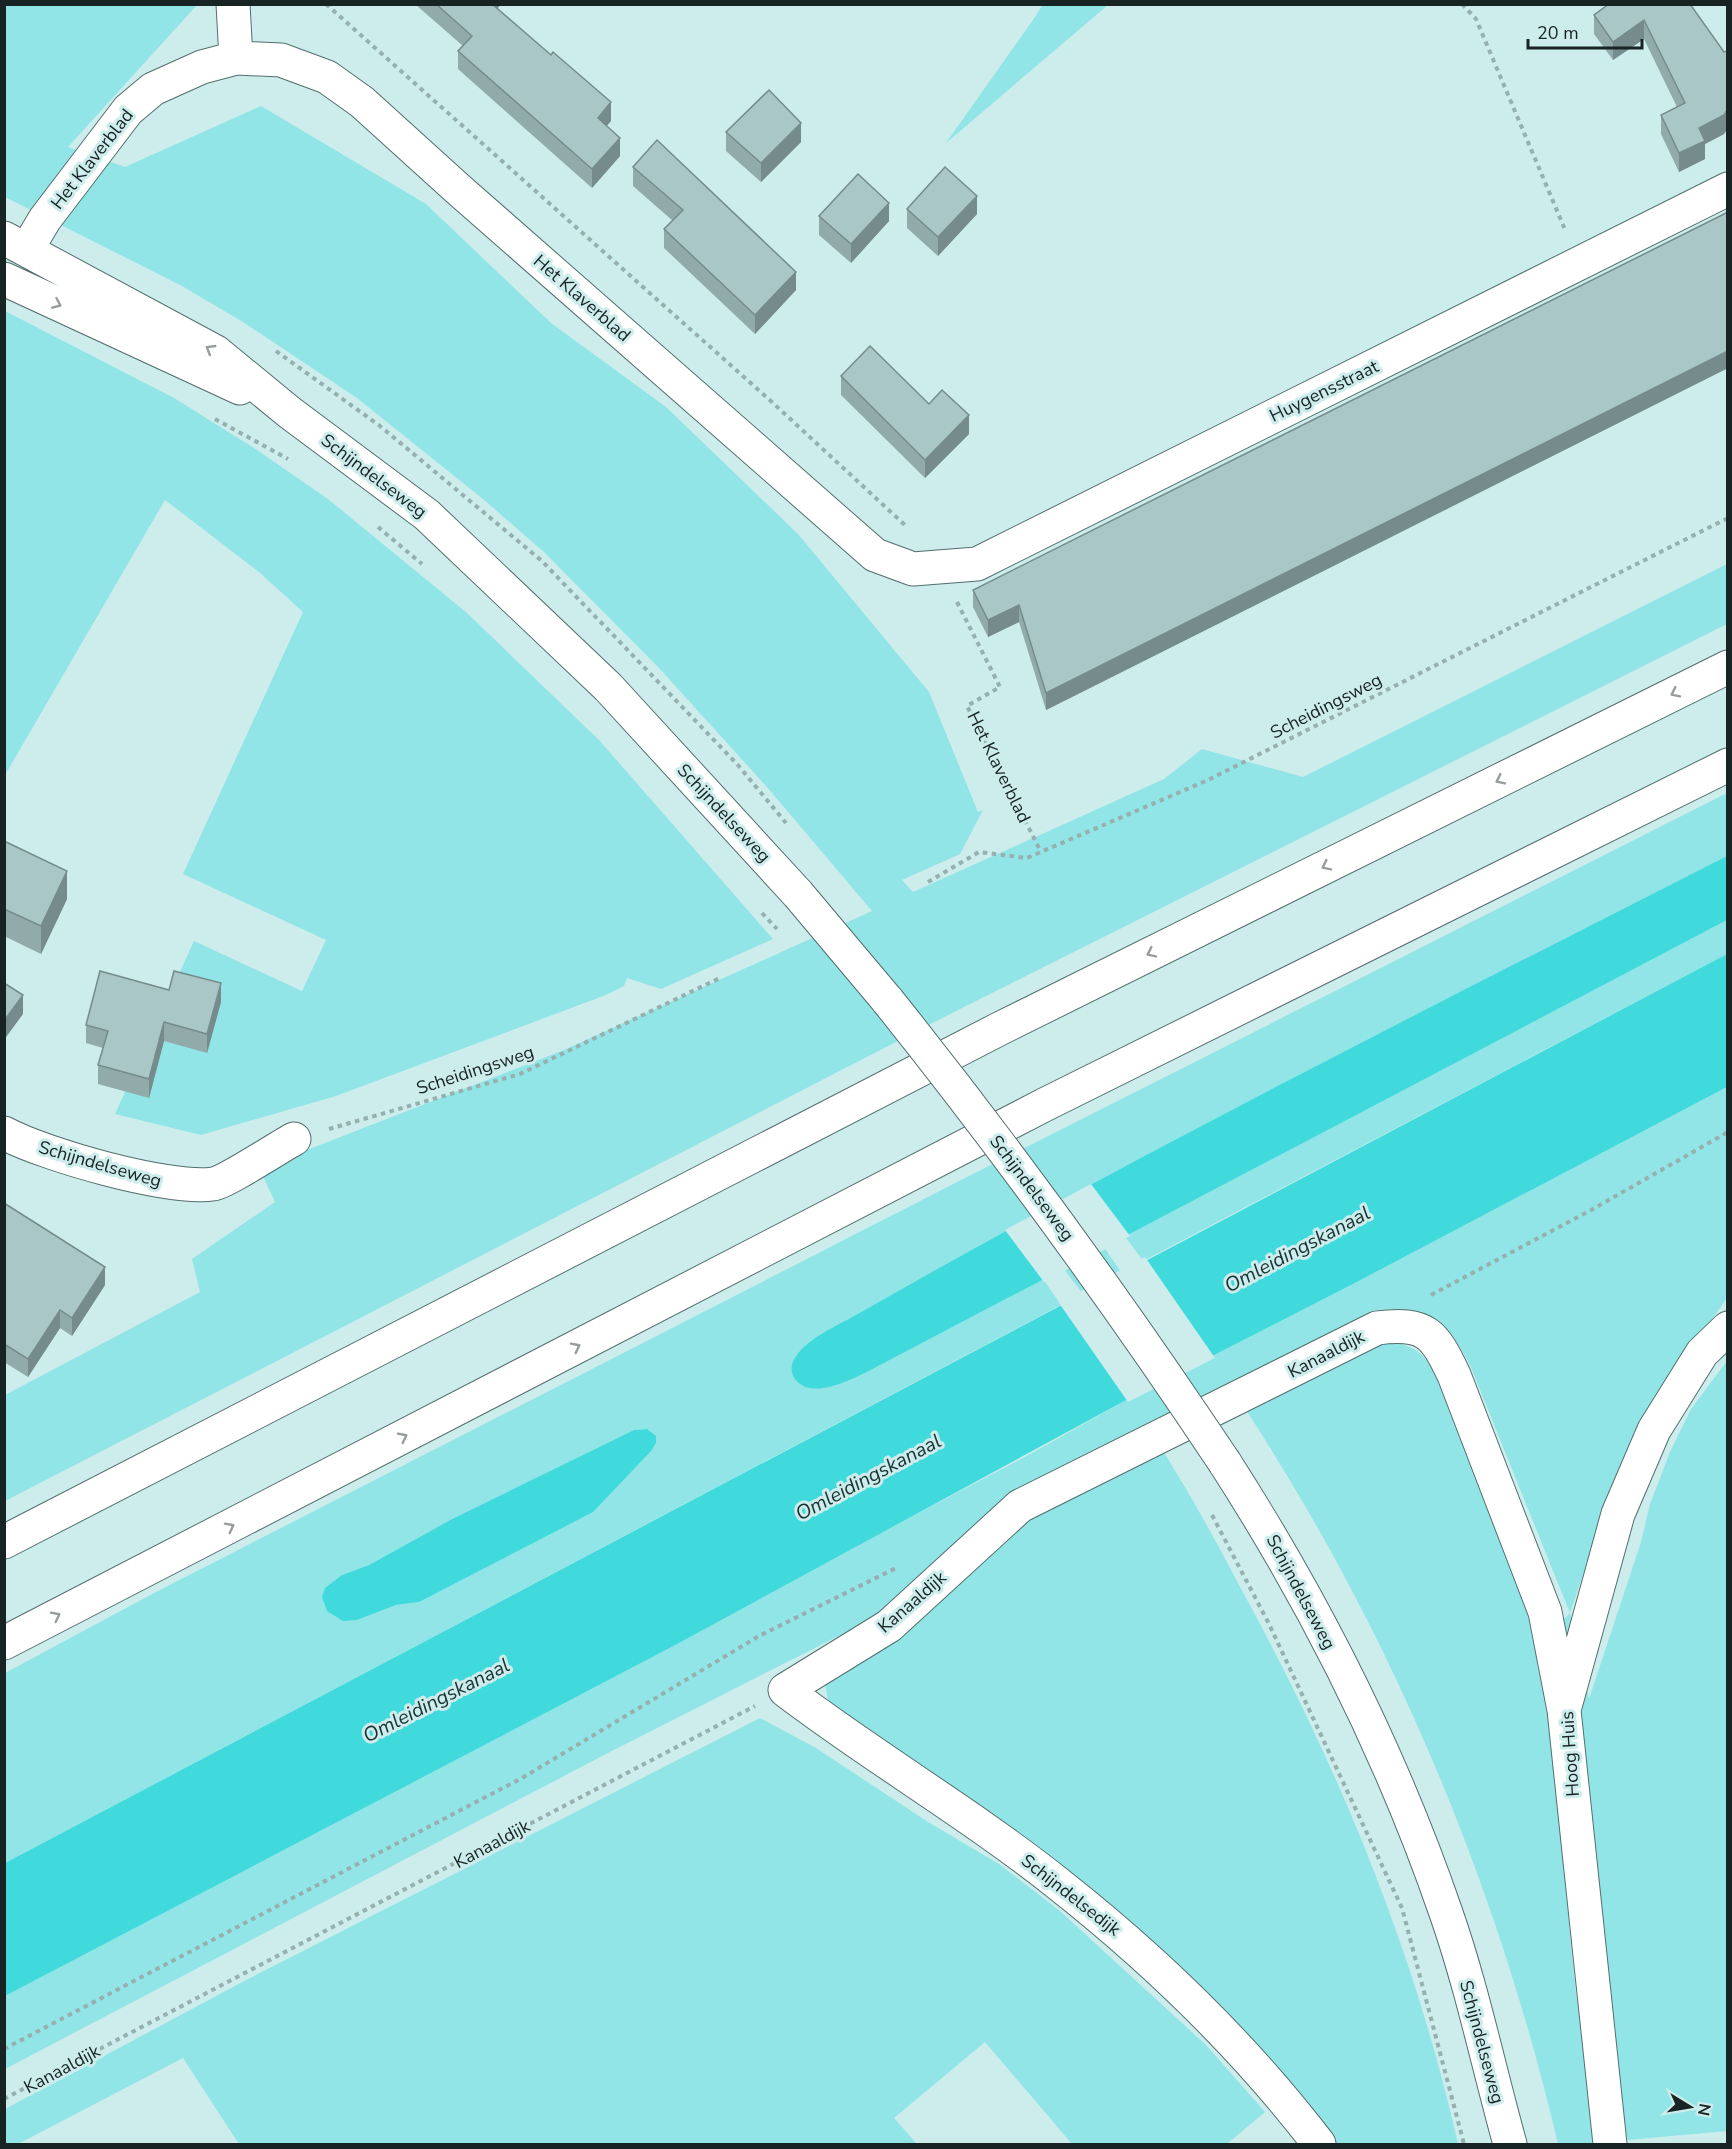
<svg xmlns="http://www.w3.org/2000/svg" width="1732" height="2149" font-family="'Nunito Sans',sans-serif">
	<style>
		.green { fill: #92e5e6; fill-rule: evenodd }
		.water { fill: #40dadd }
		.pier { fill: #cdecec }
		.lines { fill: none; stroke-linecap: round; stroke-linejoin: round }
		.minor-casing { stroke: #536e6e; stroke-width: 35 }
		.secondary-casing { stroke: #536e6e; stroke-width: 35 }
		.motorway-casing { stroke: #536e6e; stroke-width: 35 }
		.path { stroke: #96afaf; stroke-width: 4; stroke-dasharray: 4.5 4.5; stroke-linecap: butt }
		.minor { stroke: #fff; stroke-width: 33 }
		.secondary { stroke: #fff; stroke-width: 33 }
		.motorway { stroke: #fff; stroke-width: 33 }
		.secondary-bridge-casing { stroke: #536e6e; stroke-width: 35; stroke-linecap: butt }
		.secondary-bridge { stroke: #fff; stroke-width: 33 }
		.wall { fill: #91abab }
		.shaded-wall { fill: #768b8b }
		.building { fill: #a9c7c7; stroke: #768b8b; stroke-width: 1.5 }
		.oneway { stroke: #979c9c }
		.labels { text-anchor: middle; stroke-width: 6; stroke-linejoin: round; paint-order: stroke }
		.street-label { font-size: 18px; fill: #182324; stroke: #cdecec }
		.water-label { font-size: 20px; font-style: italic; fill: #1a3233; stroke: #cdecec }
	</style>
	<rect width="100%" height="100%" fill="#cdecec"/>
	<path class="green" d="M1043 4 1108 5 946 143 1035 17Z
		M5 5H197L68 147 125 167 261 106 426 204 551 323 666 407 798 534 929 692 978 812 983 810 960 854 902 880 913 892 1164 779 1202 749 1303 777 1727 564V624L954 1012 5 1501V1395L200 1292 192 1259 275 1202 261 1172 276 1162 564 1050 872 911 767 787 659 668 544 552 483 499 357 398 243 322 182 286 5 197Z
		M5 311 174 398 254 448 328 499 467 613 599 740 773 939 661 989 627 978 624 986 606 995 336 1096 201 1135 115 1114 194 941 302 991 326 940 183 874 303 612 259 572 165 500 5 775Z
		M1727 793V856L1148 1156 824 1333 830 1386 865 1373 1043 1279 1061 1305 5 1863V1673L156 1592 967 1177ZM647 1429 419 1602 396 1605 357 1620 342 1575 369 1565 452 1519 634 1430Z
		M1727 920V954L1143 1261 1124 1235Z
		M1727 1087V1298L1678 1367 1604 1512 1570 1613 1589 1699 1641 1542 1650 1504 1670 1452 1691 1409 1727 1361V2131L1628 2140 1608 2071 1562 1621 1570 1613 1470 1365C1445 1319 1434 1307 1379 1310L1009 1496 991 1510 882 1614 606 1754 5 2069V1996L1032 1453 1128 1399 1353 1284Z
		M1103 1246 1122 1273 1083 1294 1063 1268Z
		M1395 1342C1405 1345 1415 1348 1423 1356 1438 1371 1455 1425 1464 1446 1488 1505 1516 1563 1530 1624 1559 1745 1562 1870 1576 1993 1582 2044 1599 2093 1598 2144H1558C1497 1884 1392 1634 1246 1410L1378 1344Z
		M1163 1451C1190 1494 1215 1539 1239 1585 1336 1761 1414 1948 1458 2144H1334L1293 2093 839 1712 828 1700 825 1683 1010 1530 1048 1506 1135 1464H1141Z
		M760 1718 816 1748 928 1822 999 1864 1060 1911 1206 2045 1265 2112 1227 2144H1072L985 2042 894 2118 917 2144H239L183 2058 18 2144H5V2109L246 1980Z"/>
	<path class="water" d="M1727 856V920L865 1373C847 1381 811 1400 795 1379 791 1373 790 1365 795 1358 807 1338 837 1326 856 1315 1141 1152 1435 1005 1727 856Z
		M1727 954V1087L1353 1284 1128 1399 677 1644 5 1996V1863Z
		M647 1429 656 1436V1443L651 1451 593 1512 419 1602 396 1605 357 1620 343 1621 327 1611 322 1597 325 1588 342 1575 369 1565 452 1519 634 1430Z"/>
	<path class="pier" d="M1091 1184 1130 1236 1044 1282 1005 1230Z
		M1145 1257 1215 1358 1128 1402 1059 1303Z"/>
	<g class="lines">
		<g class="minor-casing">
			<path id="minor" d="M233 4 236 58
				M27 249 45 219 128 110 153 89 202 67 236 58 281 60 327 77 362 102 458 189 875 555 913 569 977 564 1728 189
				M4 1133C45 1155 168 1190 213 1184 226 1182 279 1147 294 1139
				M1319 2144C1243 2045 1154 1959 1056 1882 969 1813 873 1757 785 1690L889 1626 1020 1506 1377 1328C1426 1322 1434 1333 1454 1375L1545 1612 1564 1710
				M1610 2144 1564 1710 1618 1514 1654 1430 1702 1353 1728 1328"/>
		</g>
		<g class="secondary-casing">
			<path id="secondary" d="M4 238 216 352 289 412 427 515 608 687 798 894 888 1001
				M4 279 240 388
				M1225 1463C1315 1603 1392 1756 1446 1913 1472 1987 1489 2069 1510 2144"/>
		</g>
		<g class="motorway-casing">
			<path id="motorway" d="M4 1542 999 1029 1728 667
				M4 1643 1046 1104 1728 765"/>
		</g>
		<path class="path" d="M326 4 773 403 906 526
			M1462 4 1476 19 1566 232
			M276 351 380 426 542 561 737 764 786 823
			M215 419 288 459
			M378 527 422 564
			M957 602 1000 687 967 706 1041 852
			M928 882 979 852 1027 858 1208 780 1728 518
			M762 913 777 929
			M329 1129 520 1074 722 977
			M1431 1295 1593 1209 1728 1132
			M1212 1515 1269 1624 1402 1908 1464 2144
			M4 2049 522 1778 759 1636 896 1568
			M4 2099 755 1706"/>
		<use href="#minor" class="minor"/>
		<use href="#secondary" class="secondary"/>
		<use href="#motorway" class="motorway"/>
		<g class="secondary-bridge-casing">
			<path id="secondary-bridge" d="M888 1001C1008 1151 1119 1304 1225 1463"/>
		</g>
		<use href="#secondary-bridge" class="secondary-bridge"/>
	</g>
	<path class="wall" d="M415 4H501L497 9 611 121 606 126 620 156 592 188 458 69V51L463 46Z
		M1609 4 1724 52 1728 51V128L1724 134 1705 144V159L1679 172 1661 134V115L1677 107 1644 39 1613 60 1594 34V15Z
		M726 132 801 142 761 182 726 151Z
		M633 167 796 290 755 334 664 248V229L673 221 633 186Z
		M907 209 977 214 938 256 907 228Z
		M1728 212V368L1046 710 1019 622 988 637 973 607V590Z
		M819 216 889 221 851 263 819 235Z
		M841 376 929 404 969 434 925 478 841 395Z
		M4 841 67 899 41 954 4 936Z
		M169 990 221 1002 207 1053 164 1041 149 1098 98 1084V1065L103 1048 86 1043V1025Z
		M4 1203 105 1285 72 1336 60 1328 28 1377 4 1362Z"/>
	<path class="shaded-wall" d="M488 4H501L488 19Z
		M1644 20V39L1613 60V42Z
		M611 102V121L598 136V118Z
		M1728 109V128L1724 134 1705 144V159L1679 172V153L1699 128Z
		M801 123V142L761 182V163Z
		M620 138V156L592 188V169Z
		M977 196V214L938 256V237Z
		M889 203V221L851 263V244Z
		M796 272V290L755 334V315Z
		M1728 351V368L1046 710V693Z
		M969 415V434L925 478V460Z
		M1019 605V622L988 637V620Z
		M67 871V899L41 954V926Z
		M221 983V1002L207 1053V1034Z
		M23 995V1014L4 1040V1021Z
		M164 1022V1041L149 1098V1079Z
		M105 1267V1285L72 1336V1318Z
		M60 1310V1328L28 1377V1359Z"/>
	<path class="building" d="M436 4H492L551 55 553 52 611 102 598 118 620 138 592 169 458 51 472 36Z
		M1609 4H1690L1724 52 1728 51V109L1724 115 1699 128 1705 141 1679 153 1661 115 1685 103 1644 20 1613 42 1594 15Z
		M769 90 801 123 761 163 726 132Z
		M657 140 796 272 755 315 664 229 683 210 633 167Z
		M945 167 977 196 938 237 907 209Z
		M858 174 889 203 851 244 819 216Z
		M1728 212V351L1046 693 1019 605 988 620 973 590Z
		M870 346 929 404 942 390 969 415 925 460 841 376Z
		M4 841 67 871 41 926 4 909Z
		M100 971 169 990 174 971 221 983 207 1034 164 1022 149 1079 98 1065 108 1031 86 1025Z
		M4 983 23 995 4 1021Z
		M4 1203 105 1267 72 1318 60 1310 28 1359 4 1344Z"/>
	<defs><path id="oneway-chevron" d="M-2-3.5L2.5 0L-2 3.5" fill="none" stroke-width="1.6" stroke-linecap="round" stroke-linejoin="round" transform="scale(1.5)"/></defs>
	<g class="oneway">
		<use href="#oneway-chevron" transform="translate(57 304) rotate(24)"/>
		<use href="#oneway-chevron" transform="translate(210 349) rotate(-149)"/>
		<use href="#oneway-chevron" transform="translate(1675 693) rotate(154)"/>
		<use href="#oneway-chevron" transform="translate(1500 780) rotate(154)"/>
		<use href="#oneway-chevron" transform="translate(1326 866) rotate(154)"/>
		<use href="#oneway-chevron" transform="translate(1151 953) rotate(154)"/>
		<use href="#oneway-chevron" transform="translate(576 1347) rotate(-27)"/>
		<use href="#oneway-chevron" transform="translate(403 1437) rotate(-27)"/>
		<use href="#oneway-chevron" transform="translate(230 1527) rotate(-27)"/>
		<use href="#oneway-chevron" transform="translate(56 1616) rotate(-27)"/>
	</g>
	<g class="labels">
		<g class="street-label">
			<text transform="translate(92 159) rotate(-52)" y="6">Het Klaverblad</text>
			<text transform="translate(582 298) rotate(41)" y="6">Het Klaverblad</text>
			<text transform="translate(1324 391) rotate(-26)" y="6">Huygensstraat</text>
			<text transform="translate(374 476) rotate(37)" y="6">Schijndelseweg</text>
			<text transform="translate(1326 706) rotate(-27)" y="6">Scheidingsweg</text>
			<text transform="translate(999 767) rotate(64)" y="6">Het Klaverblad</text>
			<text transform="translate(724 813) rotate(47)" y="6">Schijndelseweg</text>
			<text transform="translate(475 1070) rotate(-18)" y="6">Scheidingsweg</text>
			<text transform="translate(100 1164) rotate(16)" y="6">Schijndelseweg</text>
			<text transform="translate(1032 1188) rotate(53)" y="6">Schijndelseweg</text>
			<text transform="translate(1326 1354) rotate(-27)" y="6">Kanaaldijk</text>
			<text transform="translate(1301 1592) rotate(62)" y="6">Schijndelseweg</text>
			<text transform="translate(912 1602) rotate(-41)" y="6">Kanaaldijk</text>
			<text transform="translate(1570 1754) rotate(-94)" y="6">Hoog Huis</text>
			<text transform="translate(492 1844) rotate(-28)" y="6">Kanaaldijk</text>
			<text transform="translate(1071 1895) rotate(38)" y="6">Schijndelsedijk</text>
			<text transform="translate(1482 2042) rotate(75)" y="6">Schijndelseweg</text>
			<text transform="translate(62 2069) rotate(-28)" y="6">Kanaaldijk</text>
		</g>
		<g class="water-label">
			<text transform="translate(1297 1249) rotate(-28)" y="7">Omleidingskanaal</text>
			<text transform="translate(868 1477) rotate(-28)" y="7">Omleidingskanaal</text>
			<text transform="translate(436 1700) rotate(-27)" y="7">Omleidingskanaal</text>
		</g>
	</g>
	<rect width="1732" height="2149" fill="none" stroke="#182324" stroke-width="12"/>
	<g transform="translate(1690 2107) rotate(101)" stroke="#cdecec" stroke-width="4.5" paint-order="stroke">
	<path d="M0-4.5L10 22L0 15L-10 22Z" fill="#182324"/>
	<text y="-9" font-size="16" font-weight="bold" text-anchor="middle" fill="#182324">N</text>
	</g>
	<path d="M1528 39v9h114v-9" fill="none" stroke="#182324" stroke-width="3"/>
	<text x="1537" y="39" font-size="18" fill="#182324" stroke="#cdecec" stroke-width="4.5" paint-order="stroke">20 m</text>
</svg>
